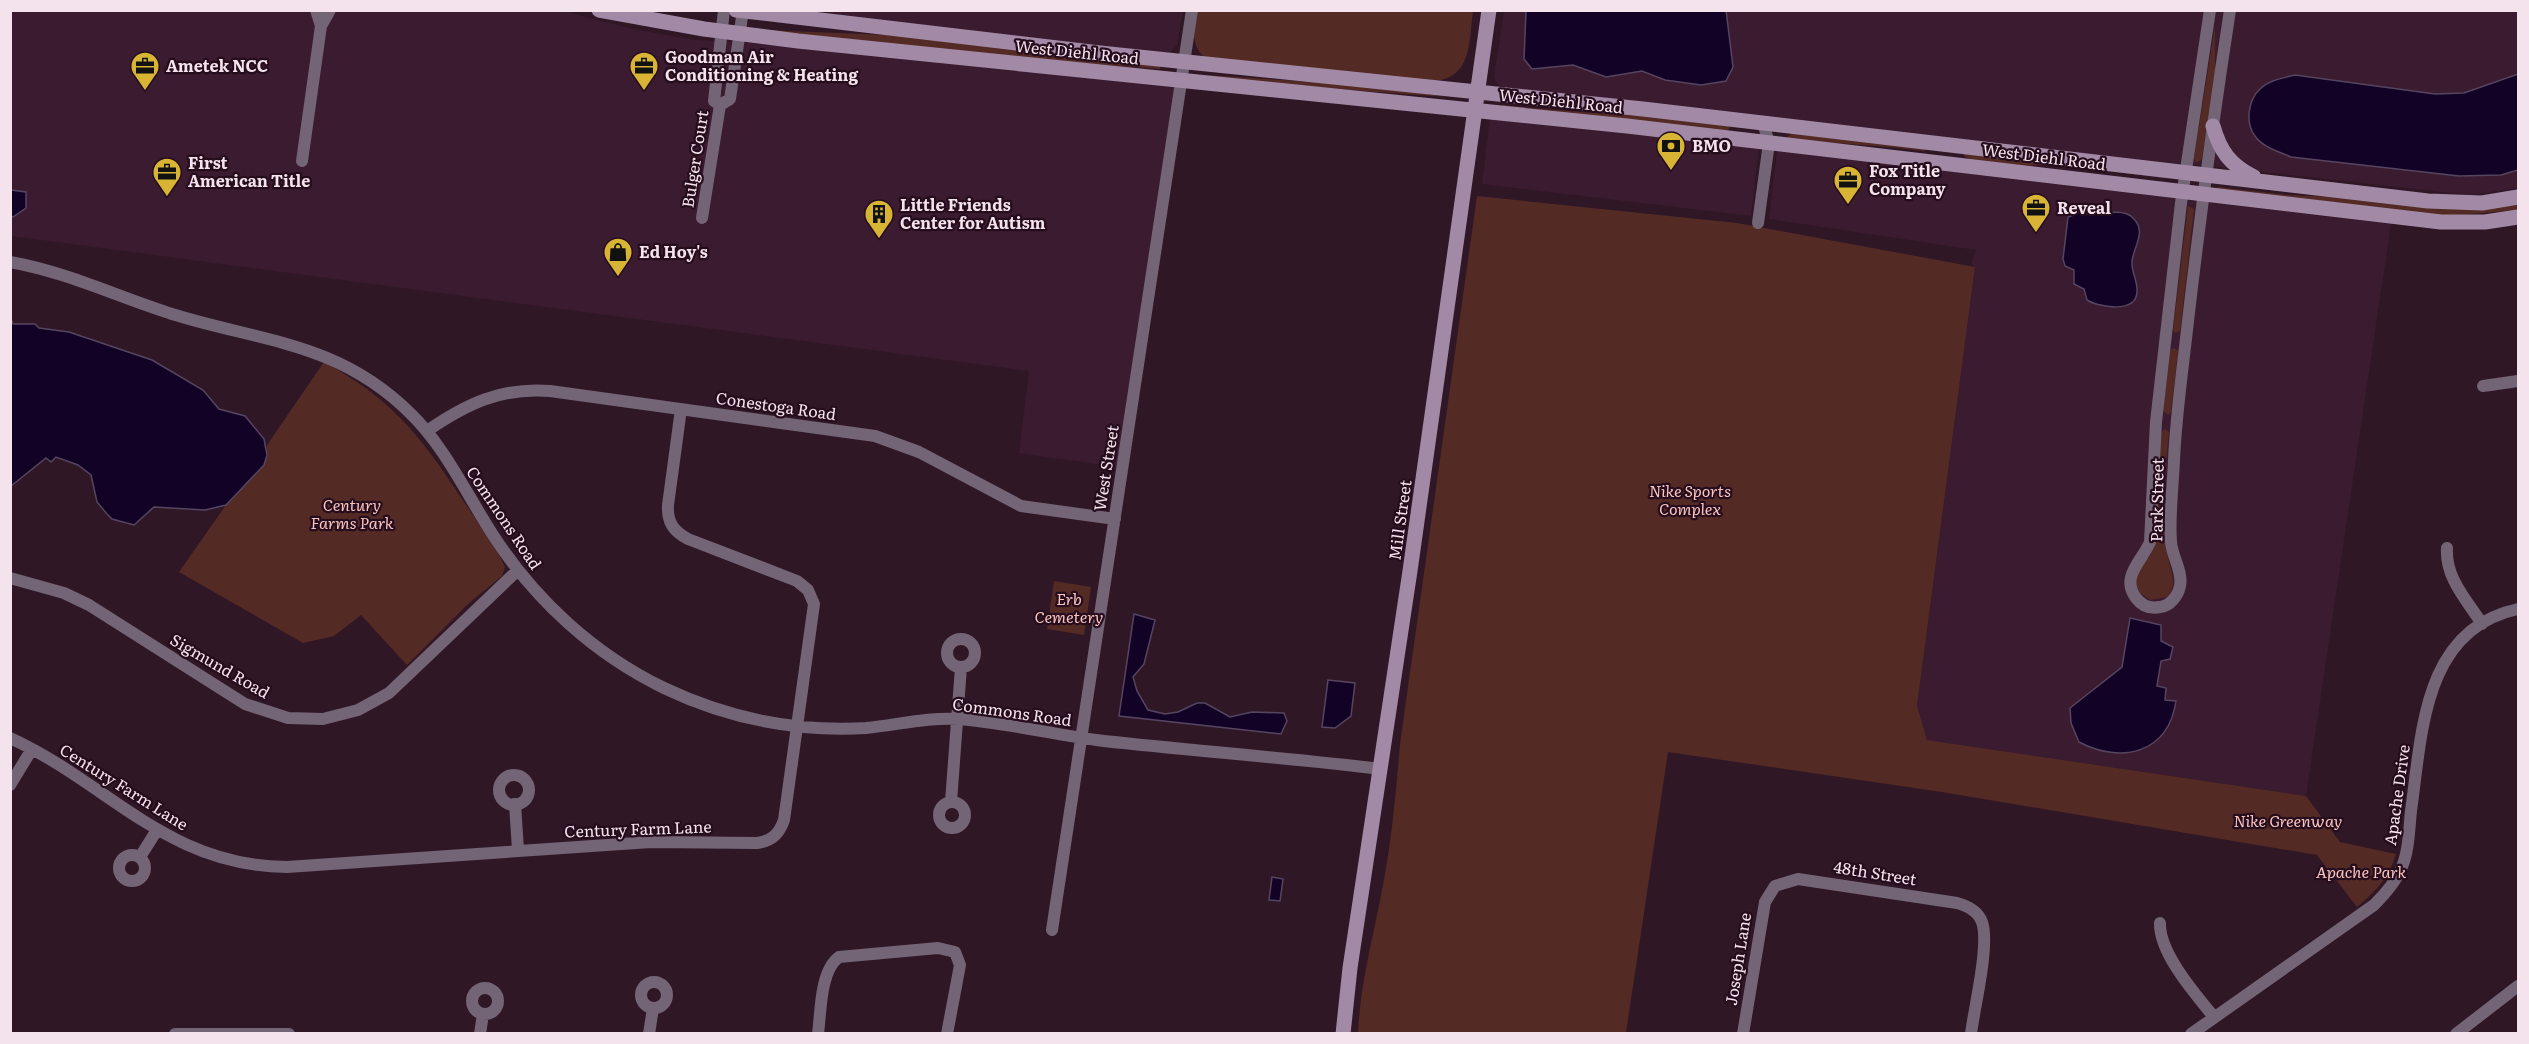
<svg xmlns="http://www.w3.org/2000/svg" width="2529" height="1044" font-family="Literata,serif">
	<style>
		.built { fill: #3b1b2f }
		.green { fill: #542a25 }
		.water { fill: #120226; stroke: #564561; stroke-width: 1.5 }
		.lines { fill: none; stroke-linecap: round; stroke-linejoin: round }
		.street { stroke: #736476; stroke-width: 12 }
		.secondary { stroke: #a28aa7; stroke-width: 15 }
		.labels { text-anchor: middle; stroke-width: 4.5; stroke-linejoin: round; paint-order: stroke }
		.street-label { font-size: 16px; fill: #f4e2ec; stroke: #260d1d }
		.poi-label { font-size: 16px; font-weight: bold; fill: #f4e2ec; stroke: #260d1d; text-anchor: start }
		.park-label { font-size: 16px; font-style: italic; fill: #fac5be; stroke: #260d1d }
	</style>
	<rect width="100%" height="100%" fill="#301726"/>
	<path class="built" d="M11 11H563L633 29 696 40 768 44 1182 87 1124 468 1019 453 1029 371 11 236Z
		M820 11H1183L1177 45 1169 53 915 26Z
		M1504 11H2518V188L2470 195 2218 167 2152 162 1505 88 1497 84 1494 77Z
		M1490 118 1759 147 1751 216 1482 184Z
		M1777 151 2391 224 2306 796 1927 740 1917 707 1975 267 1971 264 1976 250 1769 219Z"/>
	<path class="green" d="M1196 11H1473C1469 42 1472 79 1433 81L1205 58C1190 45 1194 28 1196 11Z
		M2215 26V71L2202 159 2196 163 2194 158Z
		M762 30 914 36 1161 65 1160 69 1011 58Z
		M1206 75 1360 85 1448 97 1254 83Z
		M1502 105C1577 113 1653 115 1728 124L1730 127 1727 133 1501 108Z
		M1792 133 1926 148 1925 151C1879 145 1833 144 1786 138Z
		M1965 152 2176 179C2137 175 2099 169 2060 166 2031 163 1990 171 1964 156Z
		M2218 187 2288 195 2518 204V210L2448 216 2216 188Z
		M1477 196 1737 223 1975 267 1917 706 1927 740 2306 796 2340 842 2396 854C2389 878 2376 891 2357 907L2317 855 1942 792 1668 752 1626 1033 1358 1034C1360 983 1374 934 1383 885 1392 839 1396 791 1400 744Z
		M2188 206 2194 209 2180 331 2175 333 2173 330Z
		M2174 348 2178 351 2171 412 2168 415 2163 411 2170 350Z
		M324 362C399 403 425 443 471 512 482 530 497 548 505 567L502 576 469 603 407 665 361 615 334 636 303 643 179 572 226 505 264 465 267 445Z
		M2165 429 2169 432C2165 473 2159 518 2168 558 2171 573 2178 584 2167 597L2150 600 2140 593 2135 584 2138 568 2150 556 2156 533 2161 432Z
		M1054 581 1091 587 1084 635 1047 629Z"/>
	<path class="water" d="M1726 10 1733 67 1726 81 1701 85 1665 80 1642 71 1606 77 1573 65 1532 69 1524 59 1526 11Z
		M2518 74V170L2501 175 2459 176 2291 157C2280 152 2262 147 2255 136 2245 123 2248 100 2260 89 2269 80 2283 78 2295 75L2435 94 2464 93Z
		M11 190 26 192V208L13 217 11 216Z
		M2079 213C2094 217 2121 206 2133 218 2147 231 2134 246 2132 261 2131 272 2138 281 2137 292 2136 314 2098 307 2087 300L2084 289 2074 284V270L2065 266 2063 259 2068 217Z
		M11 319 13 324H35L39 328 69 332 152 360 203 390 219 409 245 416 264 439 267 455 264 465 226 505 205 510 154 507 134 525 112 519 107 514 97 502 91 475 78 465 56 457 51 462 46 458 11 486Z
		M1134 614 1155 620 1144 664 1133 677 1137 691 1148 710 1165 714 1178 712 1197 703H1205L1230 717 1252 712 1284 713 1287 721 1281 734 1119 716Z
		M2130 618 2161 625V641L2173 647 2170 659 2161 661 2157 686 2166 688 2165 700 2176 701C2168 754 2121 764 2079 742L2071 723 2070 708 2122 667Z
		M1328 680 1355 683 1351 716 1335 728 1322 727Z
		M1272 877 1283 879 1280 901 1269 900Z"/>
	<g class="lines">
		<path class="street" d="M2210 10 2181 203 2156 422 2150 542C2142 561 2120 577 2136 598 2142 606 2150 609 2160 607 2170 606 2178 596 2180 586 2183 571 2172 557 2171 542 2169 515 2173 487 2174 460 2176 414 2183 367 2188 321 2200 217 2214 114 2230 10
			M321 26 330 10
			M720 105 714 101 724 10
			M302 161 321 26 316 10
			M702 218 720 105 730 99 743 10
			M1758 223 1769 143 1763 123
			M10 262C67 272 118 297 172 314 262 342 339 342 411 414 445 447 467 495 493 535 535 600 594 654 664 688 727 718 796 732 866 728 897 725 928 717 959 719 1007 723 1055 735 1104 741 1196 751 1289 758 1381 769
			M2483 386 2518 381
			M427 431C466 404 501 387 550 391L875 436 919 452 1021 506 1115 519
			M2447 548C2445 578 2467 600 2482 624
			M10 578 64 593 89 605 245 704 288 718 323 719 358 710 389 693 518 570
			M947 653a14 14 0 1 1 28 0a14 14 0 1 1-28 0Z
			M10 738C110 784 167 866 287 867L651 842 757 843C772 841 779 834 784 820L814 604 808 590 797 581 688 539C673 531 667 522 668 505L681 409
			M499 790a15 15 0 1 1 30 0a15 15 0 1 1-30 0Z
			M10 785 32 749
			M951 802 961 667
			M939 815a13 13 0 1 1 26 0a13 13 0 1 1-26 0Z
			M515 804 518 850
			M119 868a13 13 0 1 1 26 0a13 13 0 1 1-26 0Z
			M140 857 157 830
			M2160 923C2159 953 2196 995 2214 1017
			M1052 930 1192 10
			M641 995a13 13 0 1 1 26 0a13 13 0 1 1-26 0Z
			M472 1001a13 13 0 1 1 26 0a13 13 0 1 1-26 0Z
			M175 1034H289
			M480 1034 483 1014
			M649 1034 653 1008
			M818 1034C821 1011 820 971 839 957L938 948 955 952 960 965 947 1034
			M1743 1034 1765 902 1775 886 1798 879 1957 903C1968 906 1978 911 1982 922 1990 945 1974 1008 1971 1034
			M2191 1034 2374 905C2384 895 2395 883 2401 869 2409 852 2409 830 2411 811 2422 733 2423 629 2518 609
			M2456 1034 2518 986"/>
		<path class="secondary" d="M599 10 704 29 798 41 1627 126 2441 222H2485L2518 217
			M736 10 1100 53 1643 109 2428 201 2482 203 2518 197
			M2213 126C2220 151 2230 165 2254 177
			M1343 1034 1350 968 1410 571 1489 10"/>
	</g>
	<defs>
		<g id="office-pin" transform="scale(1.5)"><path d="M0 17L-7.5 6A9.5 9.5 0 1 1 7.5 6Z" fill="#d7b434" stroke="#260d1d"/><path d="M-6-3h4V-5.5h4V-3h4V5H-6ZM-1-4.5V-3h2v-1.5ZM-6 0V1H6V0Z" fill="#111"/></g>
		<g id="bank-pin" transform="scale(1.5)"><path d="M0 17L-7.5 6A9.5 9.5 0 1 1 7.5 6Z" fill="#d7b434" stroke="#260d1d"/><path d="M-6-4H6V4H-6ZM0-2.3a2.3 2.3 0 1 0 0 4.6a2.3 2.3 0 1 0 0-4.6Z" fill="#111"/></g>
		<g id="building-pin" transform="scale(1.5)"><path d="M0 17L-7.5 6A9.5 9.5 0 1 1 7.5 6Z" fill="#d7b434" stroke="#260d1d"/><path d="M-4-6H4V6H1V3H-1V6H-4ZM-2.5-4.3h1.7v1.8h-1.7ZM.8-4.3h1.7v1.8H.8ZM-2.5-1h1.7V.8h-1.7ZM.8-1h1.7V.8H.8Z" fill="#111"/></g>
		<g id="shop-pin" transform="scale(1.5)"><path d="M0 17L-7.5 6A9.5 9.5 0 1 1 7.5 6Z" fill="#d7b434" stroke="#260d1d"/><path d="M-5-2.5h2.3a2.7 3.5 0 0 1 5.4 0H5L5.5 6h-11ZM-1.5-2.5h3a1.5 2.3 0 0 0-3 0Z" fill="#111"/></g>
	</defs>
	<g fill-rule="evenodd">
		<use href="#office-pin" x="145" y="66"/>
		<use href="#office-pin" x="644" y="66"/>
		<use href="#bank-pin" x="1671" y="146"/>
		<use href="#office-pin" x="167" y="172"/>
		<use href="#office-pin" x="1848" y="180"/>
		<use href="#office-pin" x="2036" y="208"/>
		<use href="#building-pin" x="879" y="214"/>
		<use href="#shop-pin" x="618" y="252"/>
	</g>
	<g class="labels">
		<g class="street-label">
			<text transform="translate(1077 52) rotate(6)" y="6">West Diehl Road</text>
			<text transform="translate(1561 101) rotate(6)" y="6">West Diehl Road</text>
			<text transform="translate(2044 157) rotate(7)" y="6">West Diehl Road</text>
			<text transform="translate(695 159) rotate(-81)" y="6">Bulger Court</text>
			<text transform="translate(776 406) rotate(8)" y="6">Conestoga Road</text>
			<text transform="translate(1106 468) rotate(-81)" y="6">West Street</text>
			<text transform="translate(2157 500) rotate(-89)" y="6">Park Street</text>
			<text transform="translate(504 518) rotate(56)" y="6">Commons Road</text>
			<text transform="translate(1400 520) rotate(-82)" y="6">Mill Street</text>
			<text transform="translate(220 666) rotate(30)" y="6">Sigmund Road</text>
			<text transform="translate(1012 712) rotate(8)" y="6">Commons Road</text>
			<text transform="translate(124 787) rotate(32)" y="6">Century Farm Lane</text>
			<text transform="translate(2397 795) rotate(-82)" y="6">Apache Drive</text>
			<text transform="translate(638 829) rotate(-2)" y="6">Century Farm Lane</text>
			<text transform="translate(1875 873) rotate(9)" y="6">48th Street</text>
			<text transform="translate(1738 959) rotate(-81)" y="6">Joseph Lane</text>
		</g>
		<g class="poi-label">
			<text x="665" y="63">Goodman Air<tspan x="665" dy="18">Conditioning &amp; Heating</tspan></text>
			<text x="166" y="72">Ametek NCC</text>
			<text x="1692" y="152">BMO</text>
			<text x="188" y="169">First<tspan x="188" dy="18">American Title</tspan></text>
			<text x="1869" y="177">Fox Title<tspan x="1869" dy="18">Company</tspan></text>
			<text x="900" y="211">Little Friends<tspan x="900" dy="18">Center for Autism</tspan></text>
			<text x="2057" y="214">Reveal</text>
			<text x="639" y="258">Ed Hoy's</text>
		</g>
		<g class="park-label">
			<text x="1690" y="497">Nike Sports<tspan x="1690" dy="18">Complex</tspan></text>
			<text x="352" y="511">Century<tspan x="352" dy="18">Farms Park</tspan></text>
			<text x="1069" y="605">Erb<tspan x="1069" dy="18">Cemetery</tspan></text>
			<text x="2288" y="827">Nike Greenway</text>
			<text x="2361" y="878">Apache Park</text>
		</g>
	</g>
	<rect width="2529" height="1044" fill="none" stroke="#f4e2ec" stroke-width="24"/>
</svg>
